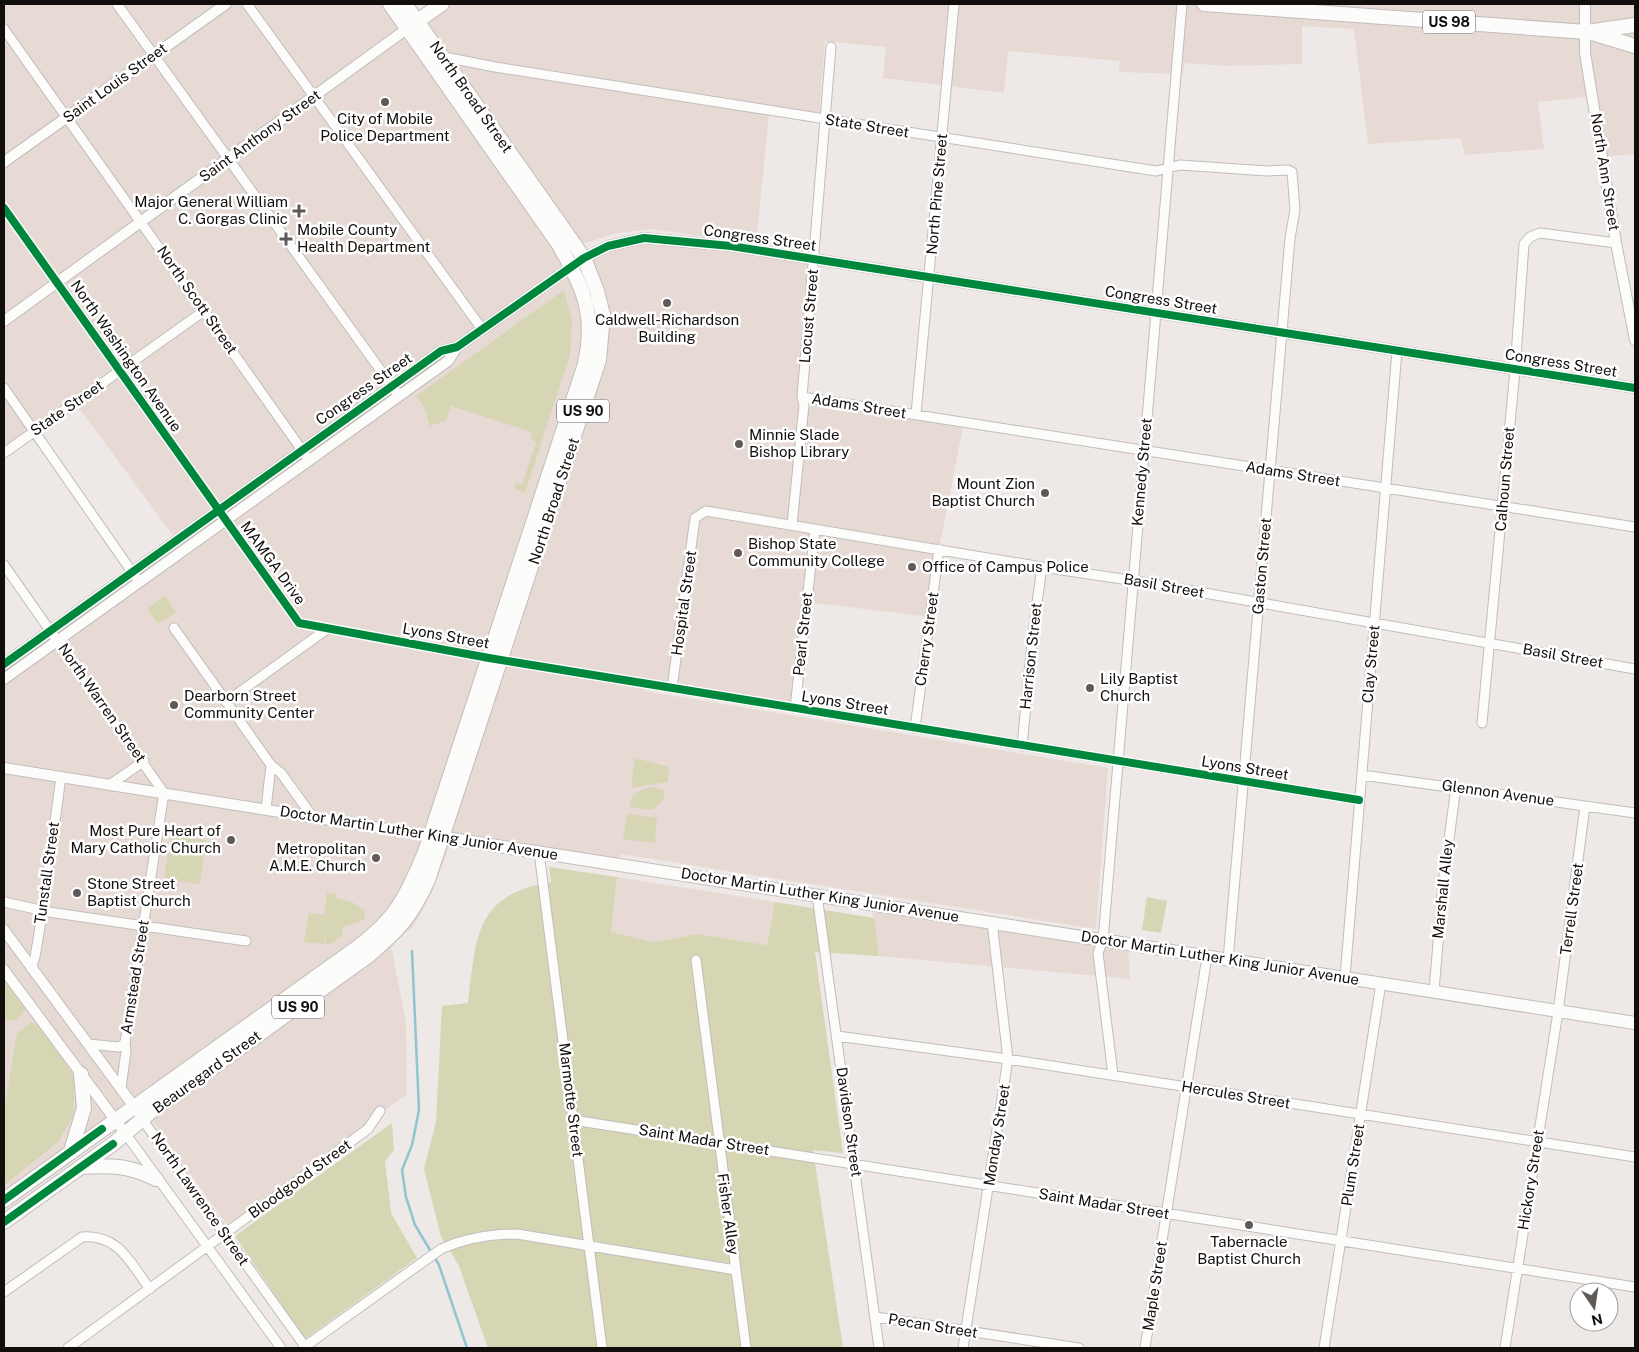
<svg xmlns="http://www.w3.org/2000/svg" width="1639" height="1352" font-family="'Public Sans',sans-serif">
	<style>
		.built { fill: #e7dad5 }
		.green { fill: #d6d5b4 }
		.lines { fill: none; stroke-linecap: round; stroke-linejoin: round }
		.stream { stroke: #91c4d1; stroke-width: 2.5 }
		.minor-casing { stroke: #c1bdbb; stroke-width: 11 }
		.tertiary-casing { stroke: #c1bdbb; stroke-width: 12 }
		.secondary-casing { stroke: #c1bdbb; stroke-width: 14 }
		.primary-casing { stroke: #c1bdbb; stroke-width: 16 }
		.minor { stroke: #fcfcfb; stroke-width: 9 }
		.tertiary { stroke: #fcfcfb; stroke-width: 10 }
		.secondary { stroke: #fcfcfb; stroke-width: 12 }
		.primary { stroke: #fcfcfb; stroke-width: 14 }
		.cycleway-casing { stroke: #fff; stroke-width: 11 }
		.cycleway { stroke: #00873e; stroke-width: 8 }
		.poi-dot { fill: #5f5a58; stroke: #fff; stroke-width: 2 }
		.labels { text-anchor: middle; stroke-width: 5; stroke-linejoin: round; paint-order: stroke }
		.shield { fill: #fff; stroke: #595655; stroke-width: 1 }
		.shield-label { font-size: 14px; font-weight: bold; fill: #120e0c }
		.street-label { font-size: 15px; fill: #120e0c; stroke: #fff }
		.poi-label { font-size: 15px; fill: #120e0c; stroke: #fff; text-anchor: start }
	</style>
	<rect width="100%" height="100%" fill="#eee8e6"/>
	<path class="built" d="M4 4H414L424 22 450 4H1635V154L1597 157 1588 97 1538 102 1544 149 1465 155 1461 138 1368 144 1354 29 1302 26V64L1228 66 1184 63 1183 74 1119 72 1120 61 1008 51 1004 93 883 78 886 47 825 41 819 114 770 105 756 244 652 229 617 233 582 244 588 256 644 238 813 259 802 397 964 422 939 549 930 617 807 602 795 708 645 684 644 691 1108 768 1096 929 620 854 618 864 452 839 433 889 414 926 391 945 406 1023 407 1094 227 1225 144 1110 4 1211V666L180 545 77 405 4 457Z
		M617 877 775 902 767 945 698 934 653 942 611 932Z
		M872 908 1128 947 1130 979 879 956Z"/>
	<path class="green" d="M564 290 572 321 570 355 525 493 514 488 517 483 522 485 536 442 530 439 532 432 451 406 446 421 430 426 424 407 416 396Z
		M165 596 176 612 158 624 147 609Z
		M635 758 669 767 668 782 631 788Z
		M652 787 663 790 665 794C663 801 659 806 652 810L630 807C628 794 642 789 652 787Z
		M627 814 657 818 655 843 623 839Z
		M171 835 206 840 200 884 164 879Z
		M549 867 617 877 611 932 653 942 698 934 767 945 775 902 874 918 879 956 815 952 843 1153 813 1150 843 1348H488L459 1266 441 1236 424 1169 436 1122 442 1006 468 1003C476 938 474 895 551 882Z
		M327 893 336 894V898L352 902 365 911 364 920 343 927 342 936 329 945 325 944 328 915 324 944 304 942 309 913 324 915Z
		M1147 897 1167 901 1161 933 1142 930Z
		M4 981 26 1010 14 1021 4 1019Z
		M31 1022 38 1025 75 1077 73 1117 58 1142 6 1184 4 1183V1111L17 1033Z
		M392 1123 394 1150 385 1161 391 1213 417 1258 305 1339 235 1236Z"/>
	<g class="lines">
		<path class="stream" d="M412 951 419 1110 412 1145 402 1170 406 1197 415 1225 439 1265 467 1348"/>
		<g class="minor-casing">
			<path id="minor" d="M117 4 399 396
				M247 4 482 329
				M4 29 309 460
				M444 57 495 67 1156 171 1180 165 1267 171 1288 170 1292 172 1295 210 1290 238 1228 960
				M4 208 299 623 489 658 1359 800
				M4 388 139 582
				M802 397 1635 527
				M916 414 954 4
				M4 453 204 311
				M792 525 804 405 802 397 831 47
				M4 565 164 793 125 1043 126 1051 121 1088
				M174 628 271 765 266 809
				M672 688 695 518 706 511 1042 567 1142 582 1635 669
				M226 702 327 629
				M795 708 815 529
				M1482 723 1515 370 1524 244 1530 237 1540 233 1616 243
				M915 728 939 549
				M1022 746 1033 632 1042 567
				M271 765 281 773 312 816
				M1362 775 1635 813
				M111 784 144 761
				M539 852 602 1348
				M817 895 879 1348
				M4 902 49 912 246 941
				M696 960 746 1348
				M31 968 35 957 43 909 61 777
				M1345 977 1397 351
				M1434 991 1443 883 1456 787
				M837 1036 1008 1059 1635 1157
				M88 1044 119 1047 125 1043
				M1113 1075 1098 953 1103 940 1182 4
				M142 1119 306 1348
				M573 1120 1635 1287
				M125 1133 281 1348
				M4 1292 82 1237C119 1234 130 1263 150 1289
				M876 1317 1079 1348
				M68 1348 368 1129 380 1111
				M303 1348 441 1249C466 1238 489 1234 517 1234L736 1270
				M963 1348 1008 1059 992 922
				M1145 1348 1207 957
				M1324 1348 1381 983
				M1505 1348 1558 1012 1585 806"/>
		</g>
		<g class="tertiary-casing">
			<path id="tertiary" d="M1585 4V53L1616 243 1635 340
				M4 162 226 4
				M4 321 408 28
				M4 664 441 351 457 347 584 258 608 246 644 238 731 246 1635 388
				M4 679 448 361 457 347
				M4 768 431 836
				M4 930 138 1112
				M4 970 125 1133"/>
		</g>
		<g class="secondary-casing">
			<path id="secondary" d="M433 836 1635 1023"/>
		</g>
		<g class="primary-casing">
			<path id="primary" d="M1204 4 1587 32 1635 25
				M410 26 442 4
				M1592 33 1635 46
				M71 1151 84 1108 81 1074
				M81 1167C111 1165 128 1165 156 1179
				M4 1200 351 952C394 921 405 901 425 852L584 367C597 316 583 285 557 242L390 4
				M4 1222 113 1144 152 1111 368 956C398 931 412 916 428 880L599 360 603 315 597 291 584 258 405 4"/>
		</g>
		<use href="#minor" class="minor"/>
		<use href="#tertiary" class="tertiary"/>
		<use href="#secondary" class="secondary"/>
		<use href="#primary" class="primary"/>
		<g class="cycleway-casing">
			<path id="cycleway" d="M4 208 299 623 489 658 1359 800
				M4 664 441 351 457 347 584 258 608 246 644 238 731 246 1635 388
				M4 1200 102 1129
				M4 1222 113 1144"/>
		</g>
		<use href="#cycleway" class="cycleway"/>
	</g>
	<g class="poi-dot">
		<circle cx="385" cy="102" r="5"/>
		<path d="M296.5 203.5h5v5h5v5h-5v5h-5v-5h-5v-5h5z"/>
		<path d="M283.5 231.5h5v5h5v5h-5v5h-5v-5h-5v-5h5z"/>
		<circle cx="667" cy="303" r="5"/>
		<circle cx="739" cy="444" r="5"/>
		<circle cx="1045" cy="493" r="5"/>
		<circle cx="738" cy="553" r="5"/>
		<circle cx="912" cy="567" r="5"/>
		<circle cx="1090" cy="688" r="5"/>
		<circle cx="174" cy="705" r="5"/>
		<circle cx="231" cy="840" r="5"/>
		<circle cx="376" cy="858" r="5"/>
		<circle cx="77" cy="893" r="5"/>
		<circle cx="1249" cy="1225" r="5"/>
	</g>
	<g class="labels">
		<g class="shield">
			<rect x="1423" y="10.5" width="52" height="23" rx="4"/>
			<rect x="557" y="399.5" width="52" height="23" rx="4"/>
			<rect x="272" y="995.5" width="52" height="23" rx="4"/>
		</g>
		<g class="shield-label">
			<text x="1449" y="27">US 98</text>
			<text x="583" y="416">US 90</text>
			<text x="298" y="1012">US 90</text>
		</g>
		<g class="street-label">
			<text transform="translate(115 83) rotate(-36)" y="5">Saint Louis Street</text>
			<text transform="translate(471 97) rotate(55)" y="5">North Broad Street</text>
			<text transform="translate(867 126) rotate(9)" y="5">State Street</text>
			<text transform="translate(260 136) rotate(-36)" y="5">Saint Anthony Street</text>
			<text transform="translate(1605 172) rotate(81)" y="5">North Ann Street</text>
			<text transform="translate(937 194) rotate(-85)" y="5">North Pine Street</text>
			<text transform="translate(760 238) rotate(8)" y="5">Congress Street</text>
			<text transform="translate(197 300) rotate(55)" y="5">North Scott Street</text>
			<text transform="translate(1161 300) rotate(9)" y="5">Congress Street</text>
			<text transform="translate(809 316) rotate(-85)" y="5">Locust Street</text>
			<text transform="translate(126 356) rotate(55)" y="5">North Washington Avenue</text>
			<text transform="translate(1561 363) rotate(9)" y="5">Congress Street</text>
			<text transform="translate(364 389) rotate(-35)" y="5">Congress Street</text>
			<text transform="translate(859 406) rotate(9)" y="5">Adams Street</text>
			<text transform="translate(67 408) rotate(-35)" y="5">State Street</text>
			<text transform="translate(1142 472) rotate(-85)" y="5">Kennedy Street</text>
			<text transform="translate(1293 474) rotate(9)" y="5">Adams Street</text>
			<text transform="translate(1505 479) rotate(-85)" y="5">Calhoun Street</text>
			<text transform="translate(554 501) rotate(-72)" y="5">North Broad Street</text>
			<text transform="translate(273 563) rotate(54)" y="5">MAMGA Drive</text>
			<text transform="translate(1262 566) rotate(-85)" y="5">Gaston Street</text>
			<text transform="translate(1164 586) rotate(10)" y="5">Basil Street</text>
			<text transform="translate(684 603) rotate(-82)" y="5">Hospital Street</text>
			<text transform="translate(803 634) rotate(-84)" y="5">Pearl Street</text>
			<text transform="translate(446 636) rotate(10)" y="5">Lyons Street</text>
			<text transform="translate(927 639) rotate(-82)" y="5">Cherry Street</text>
			<text transform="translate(1031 656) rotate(-84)" y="5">Harrison Street</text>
			<text transform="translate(1563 656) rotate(10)" y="5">Basil Street</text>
			<text transform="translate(1371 664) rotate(-85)" y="5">Clay Street</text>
			<text transform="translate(102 703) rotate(55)" y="5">North Warren Street</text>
			<text transform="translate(845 703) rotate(9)" y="5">Lyons Street</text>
			<text transform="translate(1245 768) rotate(9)" y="5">Lyons Street</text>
			<text transform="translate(1498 793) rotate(8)" y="5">Glennon Avenue</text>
			<text transform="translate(419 833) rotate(9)" y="5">Doctor Martin Luther King Junior Avenue</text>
			<text transform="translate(47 873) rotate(-82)" y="5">Tunstall Street</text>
			<text transform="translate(1443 889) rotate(-84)" y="5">Marshall Alley</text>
			<text transform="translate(820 895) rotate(9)" y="5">Doctor Martin Luther King Junior Avenue</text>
			<text transform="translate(1572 909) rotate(-82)" y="5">Terrell Street</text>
			<text transform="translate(1220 958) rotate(9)" y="5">Doctor Martin Luther King Junior Avenue</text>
			<text transform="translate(135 977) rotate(-81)" y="5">Armstead Street</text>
			<text transform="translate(207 1072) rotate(-36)" y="5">Beauregard Street</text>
			<text transform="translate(1236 1095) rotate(9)" y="5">Hercules Street</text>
			<text transform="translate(571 1100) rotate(83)" y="5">Marmotte Street</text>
			<text transform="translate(849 1122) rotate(82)" y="5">Davidson Street</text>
			<text transform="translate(997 1135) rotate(-81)" y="5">Monday Street</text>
			<text transform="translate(704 1140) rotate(9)" y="5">Saint Madar Street</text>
			<text transform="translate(1353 1165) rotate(-81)" y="5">Plum Street</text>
			<text transform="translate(300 1179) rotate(-36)" y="5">Bloodgood Street</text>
			<text transform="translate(1531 1180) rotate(-81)" y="5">Hickory Street</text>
			<text transform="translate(200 1199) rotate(55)" y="5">North Lawrence Street</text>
			<text transform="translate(1104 1204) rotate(9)" y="5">Saint Madar Street</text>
			<text transform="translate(728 1214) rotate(82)" y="5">Fisher Alley</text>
			<text transform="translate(1155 1286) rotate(-81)" y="5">Maple Street</text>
			<text transform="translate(933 1326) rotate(9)" y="5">Pecan Street</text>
		</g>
		<g class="poi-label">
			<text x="385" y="124" text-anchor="middle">City of Mobile<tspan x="385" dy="17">Police Department</tspan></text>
			<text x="288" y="207" text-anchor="end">Major General William<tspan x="288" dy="17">C. Gorgas Clinic</tspan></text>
			<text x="297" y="235">Mobile County<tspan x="297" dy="17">Health Department</tspan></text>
			<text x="667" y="325" text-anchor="middle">Caldwell-Richardson<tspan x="667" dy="17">Building</tspan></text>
			<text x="749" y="440">Minnie Slade<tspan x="749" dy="17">Bishop Library</tspan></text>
			<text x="1035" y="489" text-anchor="end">Mount Zion<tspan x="1035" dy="17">Baptist Church</tspan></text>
			<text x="748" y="549">Bishop State<tspan x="748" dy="17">Community College</tspan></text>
			<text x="922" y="572">Office of Campus Police</text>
			<text x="1100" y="684">Lily Baptist<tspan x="1100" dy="17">Church</tspan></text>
			<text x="184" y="701">Dearborn Street<tspan x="184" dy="17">Community Center</tspan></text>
			<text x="221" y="836" text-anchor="end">Most Pure Heart of<tspan x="221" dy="17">Mary Catholic Church</tspan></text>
			<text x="366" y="854" text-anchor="end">Metropolitan<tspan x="366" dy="17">A.M.E. Church</tspan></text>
			<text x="87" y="889">Stone Street<tspan x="87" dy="17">Baptist Church</tspan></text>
			<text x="1249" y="1247" text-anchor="middle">Tabernacle<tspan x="1249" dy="17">Baptist Church</tspan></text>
		</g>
	</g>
	<rect width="1639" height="1352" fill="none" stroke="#120e0c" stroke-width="10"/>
	<g transform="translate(1594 1307) rotate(167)"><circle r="24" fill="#ffffff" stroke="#a09f9e"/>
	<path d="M0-4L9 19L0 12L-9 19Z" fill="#5f5a58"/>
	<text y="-8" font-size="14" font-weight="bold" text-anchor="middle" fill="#120e0c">N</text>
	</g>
</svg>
